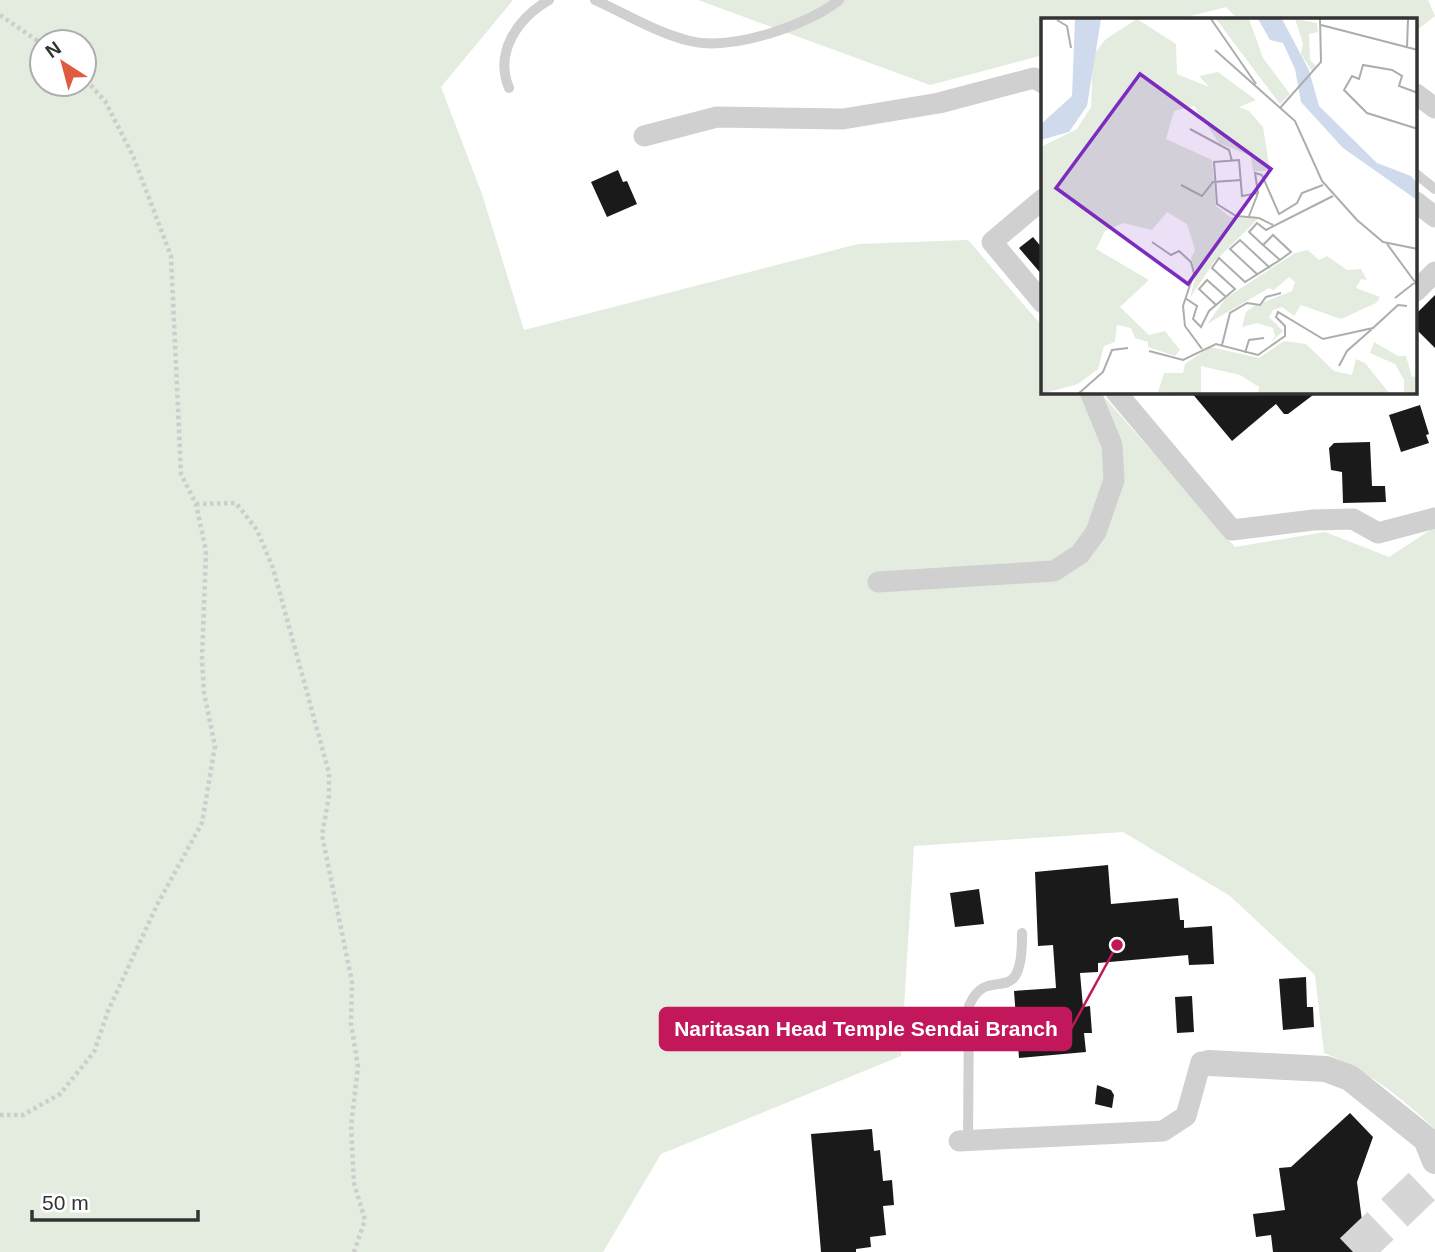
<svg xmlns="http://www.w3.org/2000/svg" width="1435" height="1252" font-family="Arial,sans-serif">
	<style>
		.green { fill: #e3ecdf; fill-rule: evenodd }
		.building { fill: #1a1a1a }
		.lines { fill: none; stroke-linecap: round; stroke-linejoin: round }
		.motorway-tunnel { stroke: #d6d6d6; stroke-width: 38; stroke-dasharray: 38 19; stroke-linecap: butt }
		.path { stroke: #cdcdcd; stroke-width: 4.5; stroke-dasharray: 3.5 3.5; stroke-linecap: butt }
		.service { stroke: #d0d0d0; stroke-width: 10 }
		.minor { stroke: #d0d0d0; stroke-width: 21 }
		.tertiary { stroke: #d0d0d0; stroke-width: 26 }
		.inset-road { fill: none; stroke: #adadad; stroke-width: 2 }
		.view { fill: #7b2cbf; fill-opacity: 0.15; stroke: #7b2cbf; stroke-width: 3.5 }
		.inset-edge { fill: none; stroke: #333; stroke-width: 3.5 }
		.leader { fill: none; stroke: #c2185b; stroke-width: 2.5 }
		.callout-dot { fill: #c2185b; stroke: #fff; stroke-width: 2.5 }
		.callout { fill: #c2185b; stroke: #c2185b; stroke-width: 2.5 }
		.callout-label { font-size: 21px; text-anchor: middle; font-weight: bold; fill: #fff }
	</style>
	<rect width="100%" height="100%" fill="#fff"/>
	<path class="green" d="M0 0H513L441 87 482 194 524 330 858 244 968 240 1043 327V392H1100L1235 547 1325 532 1389 557 1435 527V1129C1403 1099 1366 1069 1324 1053L1315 975 1230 896 1123 832 914 846 901 1056 661 1154 603 1252H0ZM42 42H84V84H42Z
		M698 0H1428L1435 16 1416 31V19H1238L1226 7 1179 19H1043V55L930 85Z"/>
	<path class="building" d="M618 170 623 182 627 181 637 204 607 217 591 182Z
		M1033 237 1043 249V276L1019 248Z
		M1435 295V348L1416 329V314Z
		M1191 392H1317L1288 414H1284L1276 404 1232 441Z
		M1420 405 1429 434 1426 435 1429 443 1401 452 1389 415Z
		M1370 442 1372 486H1385L1386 502 1343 503 1342 472 1331 470 1329 448 1334 443Z
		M1108 865 1111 904 1178 898 1180 920H1184V928L1212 926 1214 964 1189 965 1188 955 1098 963V972L1080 973 1083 1007 1090 1006 1092 1033H1084L1086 1052 1019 1058 1014 991 1056 988 1053 945 1038 946 1035 872Z
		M979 889 984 924 955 927 950 893Z
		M1306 977 1307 1007H1313L1314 1027 1283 1030 1279 979Z
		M1192 996 1194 1032 1177 1033 1175 997Z
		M1097 1085 1111 1090 1114 1095 1112 1108 1095 1104Z
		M1350 1113 1373 1137 1357 1182 1366 1252H1273L1271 1235 1256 1237 1253 1214 1285 1210 1279 1168 1291 1167Z
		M872 1129 874 1151 880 1150 883 1181 892 1180 894 1205 883 1206 886 1235 870 1237 871 1247 856 1249V1252H821L811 1134Z"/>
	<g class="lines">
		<path class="motorway-tunnel" d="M1353 1252 1435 1174"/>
		<path class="path" d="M0 15 42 44
			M196 504 236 503 257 530 273 568 329 773V796L322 835 352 982 351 1023 358 1067 351 1126 354 1183 365 1220 354 1252
			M0 1115H23L60 1094 94 1052 108 1011 157 905 202 823 215 746 204 693 202 659 206 551 196 504 181 474 171 256 133 156 105 101 84 78"/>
		<path class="service" d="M595 0C626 14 657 33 690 41 731 51 807 26 839 0
			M509 88C494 52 518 18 549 0
			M1416 174 1435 189
			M968 1141 969 1006C988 960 1023 1016 1022 933"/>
		<path class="minor" d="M1416 94 1435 108
			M644 136 717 117 843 119 939 103 1034 78 1043 83
			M1043 199 992 242 1043 303
			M1416 202 1435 217
			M1416 291 1435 272
			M1116 392 1232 530 1313 520 1353 519 1378 533 1435 518
			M878 582 1054 571 1080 554 1096 532 1114 480 1112 445 1091 394 1094 392
			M959 1141 1163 1131 1186 1116 1201 1062 1209 1063"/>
		<path class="tertiary" d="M1209 1063 1326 1069 1350 1078 1426 1139 1435 1161"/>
	</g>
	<g transform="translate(1041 18)">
		<rect width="376" height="376" fill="#fff"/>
		<path d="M96 1 135 26 136 56 168 69 158 58 177 54 215 82 198 89 208 93 222 109 229 153H212L210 138 178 125 153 88 133 93 125 121 171 142 175 188 189 199 217 201 173 244 149 280 155 256 150 240 154 232 146 206 126 194 111 212 82 205 64 213 55 231 108 262 79 289 108 317 124 313 139 332 134 338 107 329V324L94 320 90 310 76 307 74 324 63 328 57 351 37 366 0 376V129L36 111 50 89 52 37 65 21ZM175 1H208L222 40 249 76 239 86ZM254 1 276 5 277 14 268 16 269 42 276 49 271 53 260 36 262 26ZM267 232 278 242 286 238 306 252 320 251 326 262 320 261 315 270 339 279 335 285 300 301 260 287 253 298 241 289 232 292 228 299 242 313 229 325 234 318 232 310 216 305 201 309 205 294 213 288 251 273 254 264 248 259 233 272 228 270 166 306 185 280 254 235ZM243 323 265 326 293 353 311 357 315 341 324 345 349 376H217L218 369 199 357 160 348V376L117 374 123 355H142L144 346 169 329 218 340ZM333 324 357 338H365L371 359 376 358V376H363V362L354 346 329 335Z" fill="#e3ecdf"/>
		<path d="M34 1H60L46 88 28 114 0 122V106L31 78ZM217 1H241L268 52 278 88 336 145 370 158 376 165V182L302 130 260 84 254 51 242 25 229 22Z" fill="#d0daed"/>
		<path class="inset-road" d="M170 1 215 66M16 2 26 8 30 30M280 7 377 32M366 29 367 1M174 32 254 103 281 163 316 202 342 224 377 231M377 75 358 68 361 58 351 52 322 47 318 61 311 58 303 72 326 95 377 111M239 90 280 44 279 1M149 111 188 132 191 143M140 167 161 178 172 164 200 162M217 175 201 178 198 142 173 144 176 186 195 198 218 200 232 207M208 198 217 175 214 155 221 157 238 196 256 185 261 175 282 167M111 224 130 237 138 233 150 244 153 255 142 288 144 308 161 331M346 226 377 268M222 227 232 217 250 234 239 242 222 227 208 214 216 205 225 212 292 178M217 257 189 231 199 222 229 250M144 280 156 288 152 301 160 309 168 293 194 271 171 250 178 240 204 264 239 242M354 280 377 262M175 287 158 271 166 262 184 278M181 327 189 295 206 285 219 287 225 279 240 275M108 333 142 342 175 326 217 337 244 318V308L235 299 237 294 282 321 332 310 357 287 366 288M204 335 208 322 223 320M298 348 306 333 331 311M37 376 62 354 71 332 87 330"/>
		<path class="view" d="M99 56 230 151 147 266 15 170Z"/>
		<rect width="376" height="376" class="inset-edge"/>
	</g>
	<path class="leader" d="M1117 945L1071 1029"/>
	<circle class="callout-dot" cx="1117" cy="945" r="7"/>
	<rect class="callout" x="660" y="1008" width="411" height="42" rx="7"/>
	<g class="callout-label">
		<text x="866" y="1036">Naritasan Head Temple Sendai Branch</text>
	</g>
	<g transform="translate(63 63) rotate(324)"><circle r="33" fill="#ffffff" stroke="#adadad" stroke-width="2"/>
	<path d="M0-5L12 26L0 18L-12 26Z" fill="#e05b3f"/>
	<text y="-10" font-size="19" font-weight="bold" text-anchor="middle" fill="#333333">N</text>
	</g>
	<path d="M32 1210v10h166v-10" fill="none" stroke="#333333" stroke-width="3.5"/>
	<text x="42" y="1210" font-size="21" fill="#333333" stroke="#ffffff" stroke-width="5" paint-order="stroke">50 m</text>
</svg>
